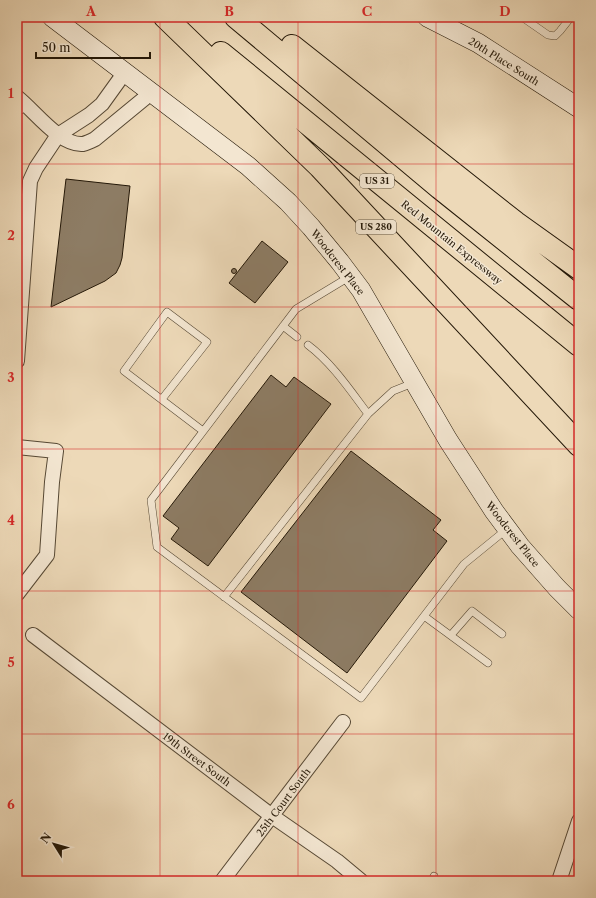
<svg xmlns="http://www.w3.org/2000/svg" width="596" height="898" font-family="'Libre Caslon Text',serif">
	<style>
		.building { fill: #8d7c64; stroke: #241808 }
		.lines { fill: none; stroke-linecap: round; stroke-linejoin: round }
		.lane-casing { stroke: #564834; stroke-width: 8 }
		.street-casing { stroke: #564834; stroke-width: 16 }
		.secondary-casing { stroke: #241808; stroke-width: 20 }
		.highway-casing { stroke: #241808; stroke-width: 24 }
		.lane { stroke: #f3e6d1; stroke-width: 7 }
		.street { stroke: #f3e6d1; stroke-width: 14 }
		.secondary { stroke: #f3e6d1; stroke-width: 19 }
		.highway { stroke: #edd9b8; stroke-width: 22 }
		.grid { fill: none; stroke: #d62828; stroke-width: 1; stroke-opacity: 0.55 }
		.labels { text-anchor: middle; stroke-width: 3; stroke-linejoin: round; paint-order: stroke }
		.shield { fill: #f3e6d1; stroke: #625644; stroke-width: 1 }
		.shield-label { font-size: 9px; font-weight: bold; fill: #241808 }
		.street-label { font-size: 10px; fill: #241808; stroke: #f3e6d1 }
		.neatline { fill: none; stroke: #d62828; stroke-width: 1.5 }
		.grid-label { font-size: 13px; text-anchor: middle; font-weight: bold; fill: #d62828 }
	</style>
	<rect width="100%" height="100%" fill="#edd9b8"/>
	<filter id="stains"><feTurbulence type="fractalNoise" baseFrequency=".005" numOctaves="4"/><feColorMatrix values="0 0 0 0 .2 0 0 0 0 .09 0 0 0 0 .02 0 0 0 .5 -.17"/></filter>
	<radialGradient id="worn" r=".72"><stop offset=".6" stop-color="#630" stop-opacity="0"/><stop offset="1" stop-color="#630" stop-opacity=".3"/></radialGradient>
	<path class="building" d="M66 179 130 186 122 258 120 265 116 273 105 281 51 307Z
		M262 241 288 262 255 303 229 283Z
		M231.5 271a2.5 2.5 0 1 1 5 0a2.5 2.5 0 1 1-5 0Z
		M271 375 286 387 294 377 331 404 208 566 171 539 179 528 163 516Z
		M351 451 441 520 433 530 447 541 347 673 241 592Z"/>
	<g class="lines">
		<g class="lane-casing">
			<path id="lane" d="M522 17 548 35 555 36 560 31 571 17
				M17 112 28 106
				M349 277 296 309 151 500 157 547 361 698 464 564 507 529
				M283 326 297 337
				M162 399 207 342 167 312 124 371 203 431
				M368 414 393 391 413 383
				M224 597 368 414C350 390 332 363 308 345
				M424 616 488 663
				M451 635 472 611 502 634
				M432 881 434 876"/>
		</g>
		<g class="street-casing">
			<path id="street" d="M17 97C34 110 60 146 83 144 87 143 91 141 95 139L151 93
				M17 361 30 181 36 168 58 135 89 115 102 104 125 72
				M17 447 56 451 52 482 47 555 17 594
				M33 635 272 816 337 861 361 881
				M222 881 343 722
				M559 881 579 821"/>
		</g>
		<g class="secondary-casing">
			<path id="secondary" d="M52 17 248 166 288 202 311 227 340 262 361 290 448 440 494 511 520 546 557 588 579 610
				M427 17 478 43 579 108"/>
		</g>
		<g class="highway-casing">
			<path id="highway" d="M165 17 320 167 579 445
				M236 17 440 188 579 299
				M292 46 516 223 579 268
				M221 53 579 345"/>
		</g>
		<use href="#lane" class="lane"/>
		<use href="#street" class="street"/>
		<use href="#secondary" class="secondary"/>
		<use href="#highway" class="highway"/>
	</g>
	<path class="grid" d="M160 17V881M298 17V881M436 17V881M17 164H579M17 307H579M17 449H579M17 591H579M17 734H579"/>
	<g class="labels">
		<g class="shield">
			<rect x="360" y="174" width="34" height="14" rx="3"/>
			<rect x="356" y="220" width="40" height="14" rx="3"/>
		</g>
		<g class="shield-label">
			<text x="377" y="184">US 31</text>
			<text x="376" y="230">US 280</text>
		</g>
		<g class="street-label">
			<text transform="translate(504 61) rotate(32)" y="4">20th Place South</text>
			<text transform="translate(452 242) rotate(39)" y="4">Red Mountain Expressway</text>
			<text transform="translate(338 262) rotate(52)" y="4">Woodcrest Place</text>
			<text transform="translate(513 534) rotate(52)" y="4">Woodcrest Place</text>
			<text transform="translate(197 759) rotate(37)" y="4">19th Street South</text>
			<text transform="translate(283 802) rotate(-53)" y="4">25th Court South</text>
		</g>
	</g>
	<rect width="596" height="898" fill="none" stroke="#edd9b8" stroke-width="44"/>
	<g transform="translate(54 844) rotate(307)" stroke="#f3e6d1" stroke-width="3" paint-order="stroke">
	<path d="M0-3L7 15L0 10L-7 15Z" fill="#241808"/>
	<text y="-6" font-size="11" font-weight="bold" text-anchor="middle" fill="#241808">N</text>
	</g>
	<path d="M36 52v6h114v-6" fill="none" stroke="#241808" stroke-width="2"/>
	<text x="42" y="52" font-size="12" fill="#241808" stroke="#f3e6d1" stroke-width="3" paint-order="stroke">50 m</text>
	<rect x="22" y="22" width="552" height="854" class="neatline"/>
	<g class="grid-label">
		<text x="91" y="16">A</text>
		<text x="229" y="16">B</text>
		<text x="367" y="16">C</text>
		<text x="505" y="16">D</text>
		<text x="11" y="98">1</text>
		<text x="11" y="240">2</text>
		<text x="11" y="382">3</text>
		<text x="11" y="525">4</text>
		<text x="11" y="667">5</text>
		<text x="11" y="809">6</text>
	</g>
	<rect width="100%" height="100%" filter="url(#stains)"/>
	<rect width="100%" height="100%" fill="url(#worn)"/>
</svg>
